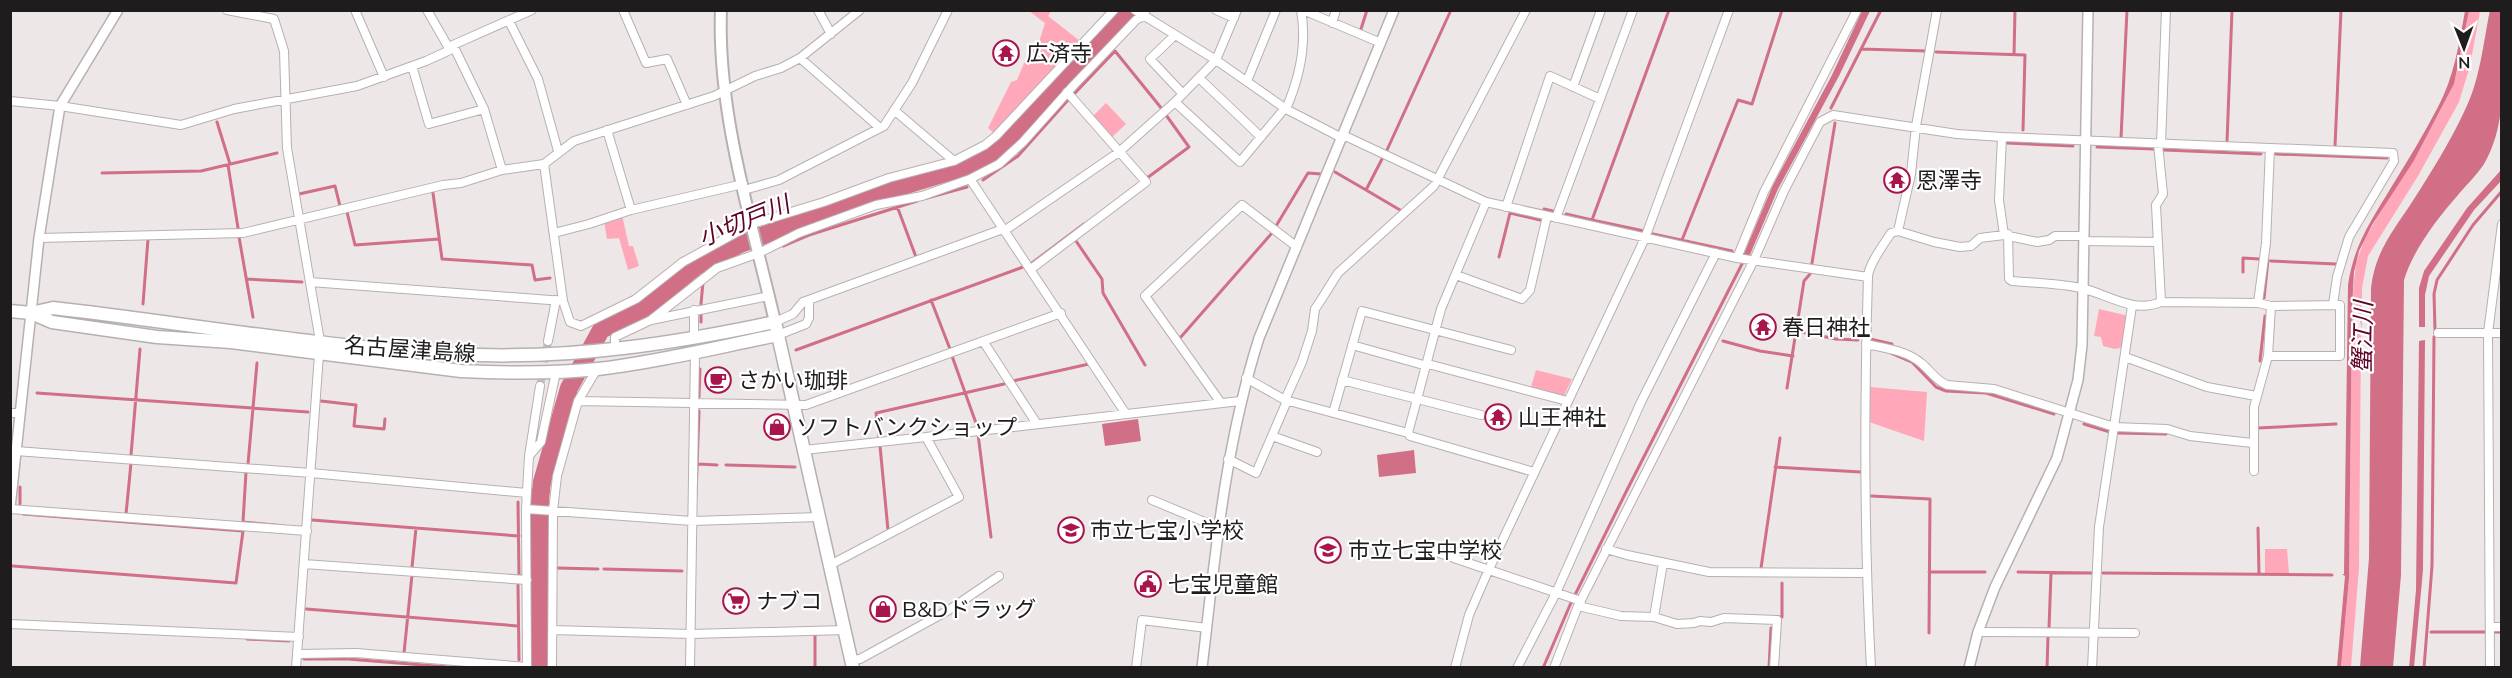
<svg xmlns="http://www.w3.org/2000/svg" width="2512" height="678" font-family="Mulish,'Noto Sans JP',sans-serif">
	<style>
		.green { fill: #ffa8ba }
		.water { fill: #d06f86 }
		.lines { fill: none; stroke-linecap: round; stroke-linejoin: round }
		.stream { stroke: #d06f86; stroke-width: 3 }
		.river { stroke: #d06f86; stroke-width: 18 }
		.minor-tunnel { stroke: #c4bebf; stroke-width: 8; stroke-dasharray: 8 4; stroke-linecap: butt }
		.minor-casing { stroke: #b7b0b1; stroke-width: 10 }
		.tertiary-casing { stroke: #b7b0b1; stroke-width: 12 }
		.secondary-casing { stroke: #b7b0b1; stroke-width: 14 }
		.primary-casing { stroke: #b7b0b1; stroke-width: 15 }
		.minor { stroke: #fff; stroke-width: 8 }
		.tertiary { stroke: #fff; stroke-width: 9 }
		.secondary { stroke: #fff; stroke-width: 10 }
		.primary { stroke: #fff; stroke-width: 12 }
		.labels { text-anchor: middle; stroke-width: 4.5; stroke-linejoin: round; paint-order: stroke }
		.poi-label { font-size: 22px; fill: #1e1c1c; stroke: #fff; text-anchor: start }
		.street-label { font-size: 22px; fill: #1e1c1c; stroke: #fff }
		.water-label { font-size: 24px; font-style: italic; fill: #5e0227; stroke: #fff }
	</style>
	<rect width="100%" height="100%" fill="#eee7e8"/>
	<path class="green" d="M1029 11H1051L1048 16 1080 41 995 134 988 128 1011 82 1017 80 1030 49 1038 45 1045 23Z
		M2469 11H2480L2470 66 2459 102 2418 176 2368 256 2362 288V329L2356 305 2352 302 2356 263 2365 238 2438 115 2454 84Z
		M1106 103 1126 124 1111 138 1092 117Z
		M622 215 629 246H633L639 266 628 270 619 238 607 239 604 221Z
		M2352 307 2354 325 2361 336 2359 568 2351 667 2341 668 2349 578Z
		M2099 309 2129 316 2124 347 2115 349 2103 346 2101 337 2094 336Z
		M1536 370 1572 379 1563 398 1530 390Z
		M1870 387 1927 392 1924 441 1869 422Z
		M2265 549H2287L2289 573H2265Z"/>
	<path class="water" d="M2490 10 2502 11C2502 59 2510 120 2484 164 2477 175 2466 185 2458 195 2437 219 2413 250 2404 280L2401 575 2393 667H2360L2369 558 2371 288C2375 251 2394 230 2414 199 2432 171 2450 142 2464 112 2480 81 2483 44 2490 10Z
		M1862 11H1870L1839 76 1778 189 1749 257 1743 256 1773 185 1831 77Z
		M2465 11H2469L2454 84 2413 162 2372 225 2359 251 2354 272 2352 307 2349 578 2341 667H2337L2345 576 2342 574H2344L2348 285C2354 244 2371 221 2392 186 2408 160 2424 134 2438 107 2454 77 2459 44 2465 11Z
		M2501 170V181L2474 210 2429 276 2425 295V327H2419V288L2424 271 2467 208Z
		M2425 340 2423 570 2414 667 2409 668 2416 590 2419 341Z
		M1138 419 1141 441 1105 446 1102 424Z
		M1414 450 1416 473 1379 477 1377 455Z"/>
	<g class="lines">
		<path class="stream" d="M1361 29 1367 10
			M1103 41 1106 43
			M1861 49 1927 51
			M1936 52 2025 55 2023 130
			M2014 55 2015 10
			M1075 93 1115 51 1162 109
			M1831 108 1881 10
			M217 122 230 164
			M2121 138 2127 10
			M2227 142 2232 10
			M2007 143 2073 146
			M2335 146 2341 10
			M2097 147 2154 149
			M1387 150 1451 10
			M2164 150 2261 154
			M2276 154 2387 158
			M228 165 238 228
			M1335 172 1366 190 1382 159
			M102 173 201 171 277 153
			M1147 178 1189 147 1166 115
			M983 180 1018 156 1068 100
			M893 189 895 195
			M1366 190 1400 210
			M433 193 442 259 532 265 535 280 550 278
			M299 194 335 186 340 206
			M927 198 967 187
			M897 206 916 257
			M1544 209 1553 211
			M347 212 355 245 439 239
			M1566 214 1592 220 1669 10
			M1592 220 1644 231
			M1276 226 1308 173 1321 174
			M1653 234 1732 251
			M239 237 253 317
			M1682 240 1738 100 1752 104 1782 10
			M1076 241 1102 279 1103 293 1145 365
			M783 246 809 235 917 201
			M1499 257 1510 213 1540 220
			M2271 261 2336 264
			M1032 263 1084 224
			M1812 263 1835 123
			M695 267 697 275
			M2243 272V258L2259 259
			M247 279 302 282
			M2264 298 2268 260
			M931 300 950 349
			M143 304 148 239
			M701 304 703 282
			M701 313V322
			M2435 330 2434 294 2437 280 2473 225 2502 191
			M1796 331 1836 339 1858 340
			M1180 338 1272 233
			M1870 339 1892 344V346
			M1723 341 1760 351 1793 356
			M796 350 1023 267
			M1891 353 1912 362 1936 387 1946 391 1986 393 2054 414
			M952 356 977 426
			M2260 361 2265 316
			M1013 381 1089 364
			M1787 388 1804 281 1810 274
			M37 393 308 412
			M699 397 700 369
			M321 401 356 405 354 426 384 429 385 419
			M2084 424 2110 432
			M2258 428 2336 424
			M2118 433 2166 434
			M978 434 991 537
			M879 437 876 413 1004 384
			M880 446 888 530
			M131 455 140 349
			M248 464 257 363
			M698 464 717 465
			M726 465 795 467
			M1775 467 1861 472
			M246 472 243 522 284 526
			M1871 496 1930 499 1929 633
			M696 497 699 411
			M518 502 519 575
			M20 504V487
			M126 514 131 463
			M312 520 519 536
			M2258 528 2259 574
			M13 566 236 583 243 531 23 514
			M412 567 416 528
			M540 568H545
			M557 568 598 569
			M1761 568 1780 438
			M604 569 682 571
			M1929 572H1985
			M2018 572 2093 573
			M2103 573 2332 575
			M518 585 519 660
			M306 609 518 626
			M1777 617H1782V583
			M2049 628 2051 573
			M2431 632H2485
			M2494 632H2502
			M815 634V668
			M247 639 289 641
			M404 653 412 575
			M304 659H348L460 668
			M1543 668 1570 605 1627 490 1744 260
			M1769 668 1771 628
			M2047 668 2048 637
			M2424 668 2432 566 2434 337"/>
		<path class="river" d="M540 668V499L542 482 569 388 601 330 647 307 695 267 740 244 867 197 972 165 989 157 1007 143 1130 10"/>
		<path class="minor-tunnel" d="M540 386 548 341"/>
		<g class="minor-casing">
			<path id="minor" d="M227 10 274 19 284 51 287 148 320 341 296 668
				M355 10 384 77
				M427 10 450 50
				M623 10 646 63 667 59 687 105
				M818 10 831 34
				M1135 10 1216 60 1286 109 1342 138
				M1216 10 1234 18
				M1303 10 1381 43
				M509 21 538 79 558 151
				M1332 23 1336 10
				M1175 35 1150 59 1183 94
				M453 45 484 109 502 170
				M800 58 880 128
				M412 66 429 124 484 109
				M1199 78 1261 137
				M1247 81 1276 10
				M1573 87 1601 10
				M10 101 60 106 181 125 234 109 357 86 426 61 450 50 453 45 532 10
				M1175 102 1240 162 1285 108
				M1286 109C1299 79 1307 43 1301 10
				M894 110 954 161
				M607 130 631 210
				M1343 135 1486 202 1737 258 1868 277
				M2002 137 1999 200 2004 235
				M2158 144 2163 194 2156 205 2161 302
				M2161 144 2166 10
				M544 164 563 301 570 322 581 326 636 299 683 262 752 224 824 202 889 178 954 161 985 145 996 136 1114 10
				M970 179 1126 414
				M744 190 779 180 884 126 912 83 948 10
				M1506 207 1550 76 1600 99
				M1556 218 1633 10
				M1004 231 1119 152 1175 102 1216 60 1237 10
				M1898 231 1911 174 1916 126 1937 10
				M554 233 589 224 631 210 743 184
				M2008 234 2009 279 2012 281C2035 283 2059 283 2081 288 2108 294 2133 314 2161 302L2258 303 2271 306 2340 305V356H2268
				M39 238 243 233 443 185 461 183 502 170 544 164 574 141 714 96 755 76 781 68 800 58 860 10
				M2084 241 2158 242
				M1737 258 1764 192 1857 10
				M1031 269 1146 182 1067 92
				M1456 275 1522 299 1530 290 1547 216
				M310 282 563 301
				M2258 303 2266 243 2270 148
				M694 310V339
				M651 320 717 268 759 253 799 233 876 205 922 196 970 179 999 164 1023 142 1073 86 1136 20 1143 16 1146 10
				M775 322 793 314 803 302 1003 229
				M2438 333H2502
				M778 335 806 324 809 318V300
				M548 341 556 300
				M983 341 1037 424
				M1866 344C1884 348 1906 350 1921 363 1930 370 1935 380 1947 385L1994 389 2114 427 2167 429 2190 436 2252 443
				M1352 345 1427 366
				M615 350V337L651 320 769 296
				M2125 357 2207 387 2256 396
				M1428 364 1567 401
				M1246 378 1285 400 1408 433 1410 436 1534 472
				M1342 380 1481 415
				M1285 400 1302 362 1312 331 1315 309 1321 300 1338 273 1434 186 1526 10
				M578 401 806 405 1061 313
				M1221 403 1145 296 1242 205 1297 247
				M10 413H20
				M1333 413 1362 311 1511 350
				M1408 433 1441 309 1486 202
				M1272 436 1317 452
				M926 437 1240 401
				M804 450 926 437 959 497 830 565
				M16 451 311 473 527 493
				M529 456 540 386
				M1228 459 1256 473 1287 401
				M2254 471V407L2268 356 2271 306
				M1152 500 1219 528
				M10 509 307 531
				M526 509 692 521 820 517
				M1606 549 1627 555 1709 572 1866 573
				M1436 552 1581 601
				M304 564 527 580
				M1578 606 1621 616 1654 617 1677 624 1694 623 1700 621 1711 622 1724 618 1777 620 1774 668
				M1654 617 1663 563
				M10 624 299 637
				M2490 627H2502
				M553 630 691 634 846 630
				M1978 632 2135 633
				M298 654 356 653 527 667
				M852 660 860 659 949 610 999 576
				M527 668 526 509 529 456 541 442 556 372
				M552 668 553 511 557 476 578 401 597 369
				M690 668 695 352
				M1136 668 1142 620 1207 628
				M1455 668 1469 615 1489 569 1645 238 1729 10
				M1517 668 1556 593 1641 402 1716 253
				M1554 668 1578 606 1754 260 1784 191 1820 122 1833 115 1957 134 2002 137 2393 153 2394 161 2349 237 2337 277 2333 305
				M1871 668C1864 538 1864 407 1868 277 1868 265 1884 244 1891 233L1898 231 1934 242 1960 247 1971 246 1980 238 2004 235 2037 242 2049 240 2055 236H2084
				M2092 668 2099 527 2132 306
				M2490 668 2488 333 2502 224"/>
		</g>
		<g class="tertiary-casing">
			<path id="tertiary" d="M10 508 39 238 60 106 118 10
				M1202 668C1215 556 1225 445 1259 338L1394 10
				M1969 668 1978 632 1995 587 2057 458 2078 380 2082 345 2088 10"/>
		</g>
		<g class="secondary-casing">
			<path id="secondary" d="M721 10C717 113 752 222 775 322"/>
		</g>
		<g class="primary-casing">
			<path id="primary" d="M10 311 31 313 53 308C194 324 335 350 478 355 578 358 677 343 775 322L853 668
				M31 313 52 322 157 337 231 342 461 371C506 373 552 374 598 369 658 362 718 347 778 335"/>
		</g>
		<use href="#minor" class="minor"/>
		<use href="#tertiary" class="tertiary"/>
		<use href="#secondary" class="secondary"/>
		<use href="#primary" class="primary"/>
	</g>
	<defs>
		<g id="temple-ring" transform="scale(1.35)"><circle r="9.5" fill="#fff" stroke="#a8154d" stroke-width="1.5"/><path d="M0-6L5-2H3V0L6.5 2.5H4V6H1.5V3h-3V6H-4V2.5H-6.5L-3 0V-2H-5Z" fill="#a8154d"/></g>
		<g id="cafe-ring" transform="scale(1.35)"><circle r="9.5" fill="#fff" stroke="#a8154d" stroke-width="1.5"/><path d="M-5.5-4.5H6V0H3Q3 3.5 0 3.5H-2.5Q-5.5 3.5-5.5 0ZM3-3.2v2h1.7v-2ZM-6 4.5H4V6H-6Z" fill="#a8154d"/></g>
		<g id="shop-ring" transform="scale(1.35)"><circle r="9.5" fill="#fff" stroke="#a8154d" stroke-width="1.5"/><path d="M-5-2.5h2.3a2.7 3.5 0 0 1 5.4 0H5L5.5 6h-11ZM-1.5-2.5h3a1.5 2.3 0 0 0-3 0Z" fill="#a8154d"/></g>
		<g id="school-ring" transform="scale(1.35)"><circle r="9.5" fill="#fff" stroke="#a8154d" stroke-width="1.5"/><path d="M0-5L7-2L0 1L-7-2ZM-4 1L0 2.5L4 1V4Q0 6-4 4Z" fill="#a8154d"/></g>
		<g id="civic-ring" transform="scale(1.35)"><circle r="9.5" fill="#fff" stroke="#a8154d" stroke-width="1.5"/><path d="M-.6-6.5H3V-4.5H.6V-3L4-1V1h2V6H-6V1h2V-1L-.6-3ZM-1.2 2.5V6h2.4V2.5Z" fill="#a8154d"/></g>
		<g id="supermarket-ring" transform="scale(1.35)"><circle r="9.5" fill="#fff" stroke="#a8154d" stroke-width="1.5"/><path d="M-6-5.5h2.5l.6 2H6L4.5 2H-2.5L-4.4-4H-6ZM-1.5 3.2a1.3 1.3 0 1 0 .1 0ZM3 3.2a1.3 1.3 0 1 0 .1 0Z" fill="#a8154d"/></g>
	</defs>
	<g fill-rule="evenodd">
		<use href="#temple-ring" x="1006" y="53"/>
		<use href="#temple-ring" x="1897" y="180"/>
		<use href="#temple-ring" x="1763" y="327"/>
		<use href="#cafe-ring" x="718" y="380"/>
		<use href="#temple-ring" x="1498" y="417"/>
		<use href="#shop-ring" x="777" y="427"/>
		<use href="#school-ring" x="1071" y="530"/>
		<use href="#school-ring" x="1328" y="550"/>
		<use href="#civic-ring" x="1148" y="584"/>
		<use href="#supermarket-ring" x="736" y="601"/>
		<use href="#shop-ring" x="883" y="609"/>
	</g>
	<g class="labels">
		<g class="poi-label">
			<text x="1026" y="61">広済寺</text>
			<text x="1916" y="188">恩澤寺</text>
			<text x="1782" y="335">春日神社</text>
			<text x="738" y="388">さかい珈琲</text>
			<text x="1518" y="425">山王神社</text>
			<text x="796" y="435">ソフトバンクショップ</text>
			<text x="1090" y="538">市立七宝小学校</text>
			<text x="1348" y="558">市立七宝中学校</text>
			<text x="1168" y="592">七宝児童館</text>
			<text x="756" y="609">ナブコ</text>
			<text x="902" y="617">B&amp;Dドラッグ</text>
		</g>
		<g class="street-label">
			<text transform="translate(410 349) rotate(4)" y="8">名古屋津島線</text>
		</g>
		<g class="water-label">
			<text transform="translate(744 221) rotate(-22)" y="8">小切戸川</text>
			<text transform="translate(2363 337) rotate(-89)" y="8">蟹江川</text>
		</g>
	</g>
	<rect width="2512" height="678" fill="none" stroke="#1e1c1c" stroke-width="24"/>
	<g transform="translate(2464 48) rotate(179)" stroke="#ffffff" stroke-width="4.5" paint-order="stroke">
	<path d="M0-4.5L10 22L0 15L-10 22Z" fill="#1e1c1c"/>
	<text y="-9" font-size="16" font-weight="bold" text-anchor="middle" fill="#1e1c1c">N</text>
	</g>
</svg>
